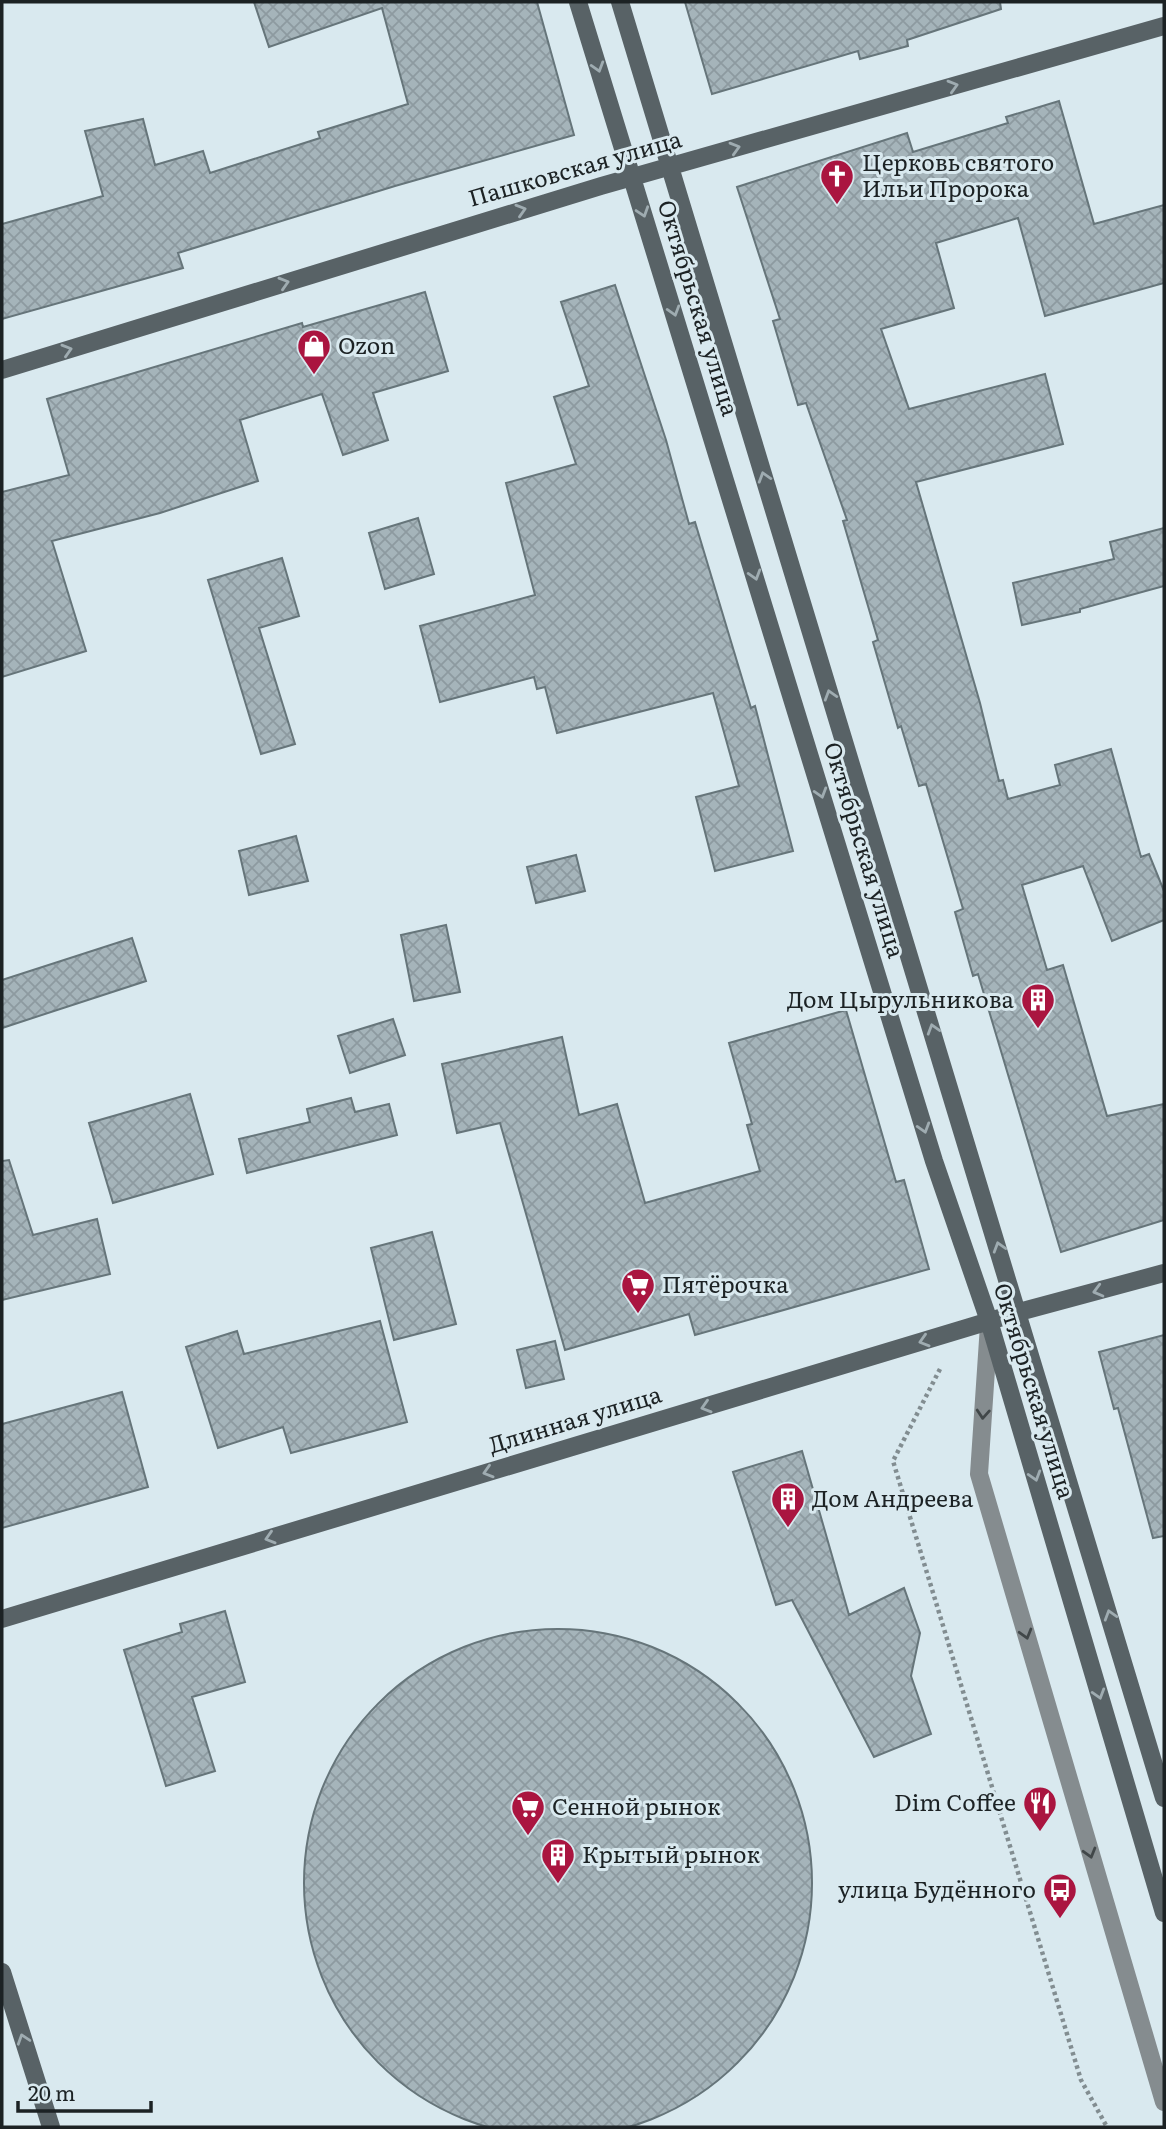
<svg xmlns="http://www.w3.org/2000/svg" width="1166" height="2129" font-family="Literata,serif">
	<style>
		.building { fill: url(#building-cross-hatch); stroke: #66757a; stroke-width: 2 }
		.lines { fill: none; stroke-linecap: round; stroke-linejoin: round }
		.path { stroke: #828d91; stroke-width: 4.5; stroke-dasharray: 3.5 3.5; stroke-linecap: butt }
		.lane { stroke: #858c8f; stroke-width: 18 }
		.secondary { stroke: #586266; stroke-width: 18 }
		.oneway { stroke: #9facb1 }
		.oneway2 { stroke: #414749 }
		.labels { text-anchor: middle; stroke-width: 6; stroke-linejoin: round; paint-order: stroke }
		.poi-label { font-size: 23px; fill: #1c2224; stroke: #d9e9ef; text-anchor: start }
		.street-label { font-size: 23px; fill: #1c2224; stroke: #d9e9ef }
	</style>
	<defs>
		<pattern id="building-cross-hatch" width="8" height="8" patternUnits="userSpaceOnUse" patternTransform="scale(1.75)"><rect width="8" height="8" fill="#a5b4ba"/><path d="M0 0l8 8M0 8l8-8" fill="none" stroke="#8d9aa0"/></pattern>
	</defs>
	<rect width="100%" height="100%" fill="#d9e9ef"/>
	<path class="building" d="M254 2H537L574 135 395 186 178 253 183 268 2 319V224L103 196 85 131 143 119 155 165 203 151 210 173 320 138 318 132 408 104 382 8 269 47Z
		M685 2H1000L1001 9 907 40 908 46 860 59 858 51 712 94Z
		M1059 101 1094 224 1164 205V283L1045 316 1018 218 936 243 954 308 881 329 909 409 1045 374 1063 444 916 482 980 703 999 781 1003 780 1008 799 1060 785 1055 765 1111 749 1141 857 1149 854 1164 891V920L1112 941 1083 866 1022 885 1047 970 1063 965 1107 1116 1164 1104V1220L1061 1252 978 974 973 976 955 912 963 909 926 784 919 786 901 726 898 728 873 642 878 640 843 521 847 520 806 403 798 405 773 321 780 319 737 187 907 133 913 152 1008 123 1006 117Z
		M615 285 666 440 689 524 695 522 751 708 755 706 793 851 715 871 696 797 739 786 713 693 557 733 545 687 537 689 534 677 440 702 420 626 535 595 506 483 576 464 554 397 589 386 561 302Z
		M425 292 448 371 373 393 388 440 343 455 322 394 240 420 258 481 160 513 52 541 86 651 2 677V492L69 475 47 399 302 323 303 327Z
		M418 518 434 574 385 589 369 533Z
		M1164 528V586L1080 609V612L1022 625 1013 583 1114 559 1110 542Z
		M282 558 299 616 259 628 295 744 261 754 208 580Z
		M296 836 308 881 249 895 239 851Z
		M576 855 585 891 536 903 527 867Z
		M446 925 460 992 414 1001 401 935Z
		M132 938 146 981 2 1028V980Z
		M846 1010 896 1182 904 1180 929 1269 695 1335 689 1314 565 1350 500 1123 457 1133 442 1064 562 1037 579 1115 617 1104 645 1203 760 1171 747 1125 752 1124 729 1043Z
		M393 1019 405 1055 350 1073 338 1036Z
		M190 1094 213 1174 113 1203 89 1123Z
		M351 1098 355 1112 389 1104 397 1135 247 1173 239 1139 310 1122 307 1109Z
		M9 1160 33 1235 97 1219 110 1274 2 1300V1161Z
		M432 1232 456 1324 394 1340 371 1248Z
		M380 1321 407 1422 291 1453 283 1427 218 1448 186 1347 237 1331 244 1354Z
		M1164 1335V1536L1153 1538 1118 1408 1114 1409 1099 1352Z
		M555 1341 564 1379 526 1388 517 1350Z
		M122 1392 148 1487 2 1528V1424Z
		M802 1451 849 1615 904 1588 920 1633 911 1676 931 1734 874 1757 792 1600 776 1605 733 1472Z
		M225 1611 245 1682 192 1697 215 1771 166 1786 124 1650 182 1632 180 1624Z
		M304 1883a254 254 0 1 1 508 0a254 254 0 1 1-508 0Z"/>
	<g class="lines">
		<path class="path" d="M940 1369 893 1461 1081 2080 1107 2127"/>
		<path class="lane" d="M989 1325 979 1474 1164 2102"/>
		<path class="secondary" d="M578 2 934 1161 989 1321 1164 1913
			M620 2 1164 1798
			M2 370 601 186 1164 26
			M2 1619 1019 1312 1164 1273
			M2 1972 51 2127"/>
	</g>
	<defs><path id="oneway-chevron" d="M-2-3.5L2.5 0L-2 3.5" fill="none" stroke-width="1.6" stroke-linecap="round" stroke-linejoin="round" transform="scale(1.75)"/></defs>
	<g class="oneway">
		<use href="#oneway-chevron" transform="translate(598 67) rotate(73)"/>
		<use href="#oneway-chevron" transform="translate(953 86) rotate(-16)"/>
		<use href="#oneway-chevron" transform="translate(735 148) rotate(-16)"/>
		<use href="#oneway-chevron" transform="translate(521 210) rotate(-17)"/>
		<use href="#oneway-chevron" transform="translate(643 212) rotate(72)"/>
		<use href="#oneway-chevron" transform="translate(284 283) rotate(-17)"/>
		<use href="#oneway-chevron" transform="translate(674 311) rotate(73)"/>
		<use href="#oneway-chevron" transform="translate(67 350) rotate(-17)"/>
		<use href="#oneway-chevron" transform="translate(764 477) rotate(-107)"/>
		<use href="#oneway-chevron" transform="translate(755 575) rotate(73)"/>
		<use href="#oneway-chevron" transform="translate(830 695) rotate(-107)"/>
		<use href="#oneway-chevron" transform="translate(821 793) rotate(73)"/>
		<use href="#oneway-chevron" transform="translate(933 1029) rotate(-107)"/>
		<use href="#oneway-chevron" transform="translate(924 1128) rotate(73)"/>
		<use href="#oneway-chevron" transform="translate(999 1247) rotate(-107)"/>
		<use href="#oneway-chevron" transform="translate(1098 1291) rotate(165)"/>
		<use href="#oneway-chevron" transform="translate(924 1341) rotate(163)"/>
		<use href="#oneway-chevron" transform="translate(706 1407) rotate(163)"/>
		<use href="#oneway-chevron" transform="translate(488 1472) rotate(163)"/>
		<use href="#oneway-chevron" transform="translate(1035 1476) rotate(73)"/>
		<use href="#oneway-chevron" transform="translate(270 1538) rotate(163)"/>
		<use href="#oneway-chevron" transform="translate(1110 1615) rotate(-107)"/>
		<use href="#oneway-chevron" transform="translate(1099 1694) rotate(73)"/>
		<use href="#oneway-chevron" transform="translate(23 2039) rotate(-108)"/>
	</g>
	<g class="oneway2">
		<use href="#oneway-chevron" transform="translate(983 1414) rotate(94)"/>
		<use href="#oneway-chevron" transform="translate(1026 1634) rotate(74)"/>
		<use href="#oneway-chevron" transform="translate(1090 1853) rotate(74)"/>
	</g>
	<defs>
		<g id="church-pin" transform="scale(1.75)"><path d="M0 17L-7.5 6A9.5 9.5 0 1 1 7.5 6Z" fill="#aa1540" stroke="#d9e9ef"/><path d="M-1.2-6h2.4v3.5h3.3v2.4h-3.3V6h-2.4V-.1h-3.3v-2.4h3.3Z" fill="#fff"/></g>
		<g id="shop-pin" transform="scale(1.75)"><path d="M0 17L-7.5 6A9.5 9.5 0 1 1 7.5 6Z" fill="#aa1540" stroke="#d9e9ef"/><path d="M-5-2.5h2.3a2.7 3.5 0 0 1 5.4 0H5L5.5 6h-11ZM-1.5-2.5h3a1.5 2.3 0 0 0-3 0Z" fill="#fff"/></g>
		<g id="building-pin" transform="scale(1.75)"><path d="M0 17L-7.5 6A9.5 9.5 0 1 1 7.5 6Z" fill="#aa1540" stroke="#d9e9ef"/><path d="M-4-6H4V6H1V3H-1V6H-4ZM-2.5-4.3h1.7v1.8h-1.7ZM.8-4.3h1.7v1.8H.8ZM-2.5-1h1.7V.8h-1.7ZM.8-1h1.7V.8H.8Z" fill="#fff"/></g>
		<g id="supermarket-pin" transform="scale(1.75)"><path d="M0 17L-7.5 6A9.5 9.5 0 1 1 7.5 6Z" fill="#aa1540" stroke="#d9e9ef"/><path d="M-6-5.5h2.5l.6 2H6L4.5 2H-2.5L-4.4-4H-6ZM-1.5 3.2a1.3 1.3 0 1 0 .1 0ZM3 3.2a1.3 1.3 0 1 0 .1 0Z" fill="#fff"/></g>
		<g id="restaurant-pin" transform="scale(1.75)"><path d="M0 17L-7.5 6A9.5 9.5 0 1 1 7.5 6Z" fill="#aa1540" stroke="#d9e9ef"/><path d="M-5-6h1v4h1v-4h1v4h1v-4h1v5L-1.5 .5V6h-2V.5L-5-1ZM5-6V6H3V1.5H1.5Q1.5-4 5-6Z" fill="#fff"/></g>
		<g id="bus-pin" transform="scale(1.75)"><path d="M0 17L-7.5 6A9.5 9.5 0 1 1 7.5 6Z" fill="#aa1540" stroke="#d9e9ef"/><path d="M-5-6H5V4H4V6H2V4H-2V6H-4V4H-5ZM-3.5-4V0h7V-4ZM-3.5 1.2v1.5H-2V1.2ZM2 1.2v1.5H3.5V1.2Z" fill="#fff"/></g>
	</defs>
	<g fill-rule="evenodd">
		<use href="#church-pin" x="837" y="176"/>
		<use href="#shop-pin" x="314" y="346"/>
		<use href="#building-pin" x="1038" y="1000"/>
		<use href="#supermarket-pin" x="638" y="1285"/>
		<use href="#building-pin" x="788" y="1499"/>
		<use href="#restaurant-pin" x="1040" y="1803"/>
		<use href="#supermarket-pin" x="528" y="1807"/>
		<use href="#building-pin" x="558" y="1855"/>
		<use href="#bus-pin" x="1060" y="1890"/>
	</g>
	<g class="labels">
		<g class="poi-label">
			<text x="862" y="171">Церковь святого<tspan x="862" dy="26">Ильи Пророка</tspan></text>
			<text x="338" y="354">Ozon</text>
			<text x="1014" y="1008" text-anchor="end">Дом Цырульникова</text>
			<text x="662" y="1293">Пятёрочка</text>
			<text x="812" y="1507">Дом Андреева</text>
			<text x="1016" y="1811" text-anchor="end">Dim Coffee</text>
			<text x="552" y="1815">Сенной рынок</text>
			<text x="582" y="1863">Крытый рынок</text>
			<text x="1036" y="1898" text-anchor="end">улица Будённого</text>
		</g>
		<g class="street-label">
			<text transform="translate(575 169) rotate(-16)" y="8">Пашковская улица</text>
			<text transform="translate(698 308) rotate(73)" y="8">Октябрьская улица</text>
			<text transform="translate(864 850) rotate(73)" y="8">Октябрьская улица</text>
			<text transform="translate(1034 1391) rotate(73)" y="8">Октябрьская улица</text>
			<text transform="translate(575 1420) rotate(-17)" y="8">Длинная улица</text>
		</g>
	</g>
	<rect width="1166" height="2129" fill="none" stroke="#1c2224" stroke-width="7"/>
	<path d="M18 2101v10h133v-10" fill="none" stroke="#1c2224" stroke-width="3.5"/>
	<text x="28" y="2101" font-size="21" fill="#1c2224" stroke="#d9e9ef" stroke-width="5" paint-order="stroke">20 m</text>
</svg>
